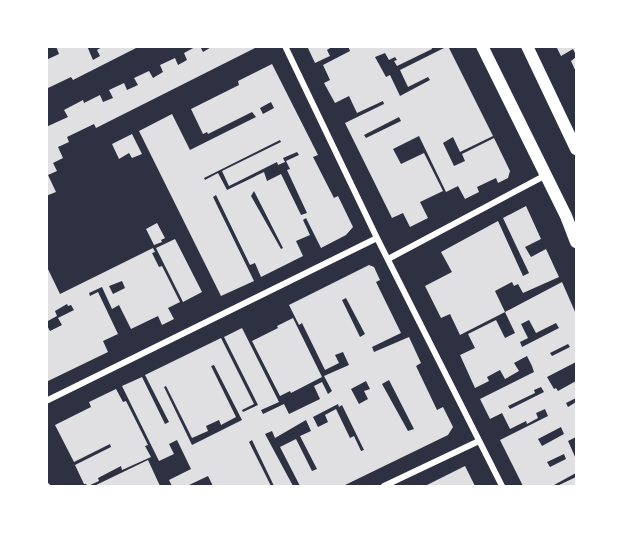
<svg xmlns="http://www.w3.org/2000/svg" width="623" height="533" font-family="'Roboto Condensed',sans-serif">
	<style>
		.building { fill: #e0e0e3; fill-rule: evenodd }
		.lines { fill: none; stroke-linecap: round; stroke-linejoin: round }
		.minor { stroke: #fff; stroke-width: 6 }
		.secondary { stroke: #fff; stroke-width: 12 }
	</style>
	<rect width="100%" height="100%" fill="#2d3142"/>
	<path class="building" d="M56 46H87L93 60 100 56 97 50 104 46H140L73 80 71 77 48 88 46 60 59 54Z
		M197 46H200L203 52 213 46H259L96 128 94 124 67 137 69 142 58 147 63 158 53 163 57 171 48 175 56 192 46 196V127L68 117 64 110 83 100 84 103 100 95 103 102 113 98 109 90 124 83 127 90 138 85 134 78 149 71 153 78 163 72 160 65 175 58 178 65 187 60 184 53Z
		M307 46H333L327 50 330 56 315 63Z
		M348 46H431L432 49 397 66 394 61 397 60 395 57 389 60 385 53 375 57 386 77 390 75 400 96 430 80 428 77 408 87 400 70 448 46 493 136 460 152 453 137 443 143 454 166 465 161 462 154 494 138 510 171 508 178 498 183 496 178 477 187 479 192 465 199 458 186 446 192 419 136 393 149 401 164 424 153 443 191 420 202 428 218 410 227 403 213 392 218 345 123 384 104 383 101 357 113 349 96 335 103 324 83 330 80 323 65 350 51ZM399 117 401 121 366 138 364 135Z
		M556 46H576V55L573 49 561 56Z
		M576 57V72L571 61Z
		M272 64 318 155 313 157 334 198 338 196 353 227 346 235 321 248 306 218 303 220 310 235 296 241 303 256 261 277 255 263 250 265 216 195 213 197 254 281 221 296 139 131 172 114 190 150 256 117 252 112 208 134 207 132 203 134 191 109 239 85 238 81ZM271 102 274 108 263 114 260 108ZM280 140 281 142 222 171 229 186 277 162 278 165 285 162 283 158 297 152 299 155 286 161 290 169 287 170 307 213 301 215 281 174 267 181 264 172 227 190 218 173 205 180 204 178ZM254 191 283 248 281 249 251 196Z
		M132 134 142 154 132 158 129 153 119 159 112 144Z
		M526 206 541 239 525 247 531 257 546 249 559 277 523 293 518 284 514 286 512 282 495 291 505 312 460 335 450 314 441 318 425 286 452 272 441 252 498 221 523 276 529 273 503 218Z
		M157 223 165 238 161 240 162 242 154 245 146 229Z
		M175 239 202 292 183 302 156 248Z
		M153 248 155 252 152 253 159 267 162 266 180 302 168 308 174 319 162 325 158 316 131 329 119 305 112 309 102 287 89 293 90 296 98 292 118 334 103 341 108 352 46 382V324L50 331 62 325 58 318 74 310 71 305 68 306 67 304 55 311 57 316 46 322V265L60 294ZM122 281 125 288 113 294 109 286Z
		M369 265 374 267 380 280 376 282 401 333 372 347 374 352 409 337 421 363 416 366 437 410 443 407 453 427 448 435 343 486H300L280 447 296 439 312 471 317 469 300 436 311 431 306 420 275 438 272 431 265 434 293 486H274L252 440 249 442 271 486H213L208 476 187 486H172L169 480 191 469 177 440 169 444 174 454 159 461 122 386 142 377 165 424 169 422 145 375 221 338 254 404 242 410 243 412 258 405 224 337 242 328 279 402 261 410 263 414 284 404 289 414 320 399 314 386 322 382 328 394 332 391 324 376 349 365 343 352 335 355 339 363 325 370 302 323 299 325 289 305ZM346 298 365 334 360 337 342 300ZM214 365 242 420 192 445 164 387 166 386 192 438 208 431 206 426 219 420 221 425 236 417 211 366ZM389 380 414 429 408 431 382 384ZM366 381 370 389 364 391 368 399 359 404 351 389ZM338 404 339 407 342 405 364 450 361 451 354 436 350 438 336 409 325 415 328 422 318 427 313 417Z
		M562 282 576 314V362L547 377 554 389 556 388 558 391 576 381V398L566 403 568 407 576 402V437L568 441 576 459V473L554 485 555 486H523L500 440 548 416 545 409 536 413 538 418 527 424 526 421 510 429 502 413 490 419 480 399 534 372 532 366 527 356 514 363 519 371 505 379 500 370 487 377 489 381 475 388 460 355 475 348 468 334 496 320 505 338 515 333 505 312ZM529 320 536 333 556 323 559 328 522 347 520 342 528 338 521 324ZM568 344 570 347 552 356 550 353ZM541 387 544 392 510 409 508 406 535 393 534 390ZM561 427 564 434 542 446 538 439ZM564 454 566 459 550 467 547 462Z
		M293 318 322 377 291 393 290 391 280 396 252 341 278 328 277 326Z
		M116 389 123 402 126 401 148 445 145 446 151 457 122 470 121 466 98 478 99 481 88 486 86 484H84L75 465 111 447 110 444 74 462 55 425 91 407 89 402Z
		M148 460 160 486H94Z
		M465 466 475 486H425Z
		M576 477V486H557Z"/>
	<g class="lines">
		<path class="minor" d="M285 46 377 238 502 486
			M388 259 546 175
			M46 401 377 238
			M46 486H47
			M384 486 479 441"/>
		<path class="secondary" d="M482 46 566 216 576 242
			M527 46 576 149"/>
	</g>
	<rect width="623" height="533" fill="none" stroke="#ffffff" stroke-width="96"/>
</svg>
